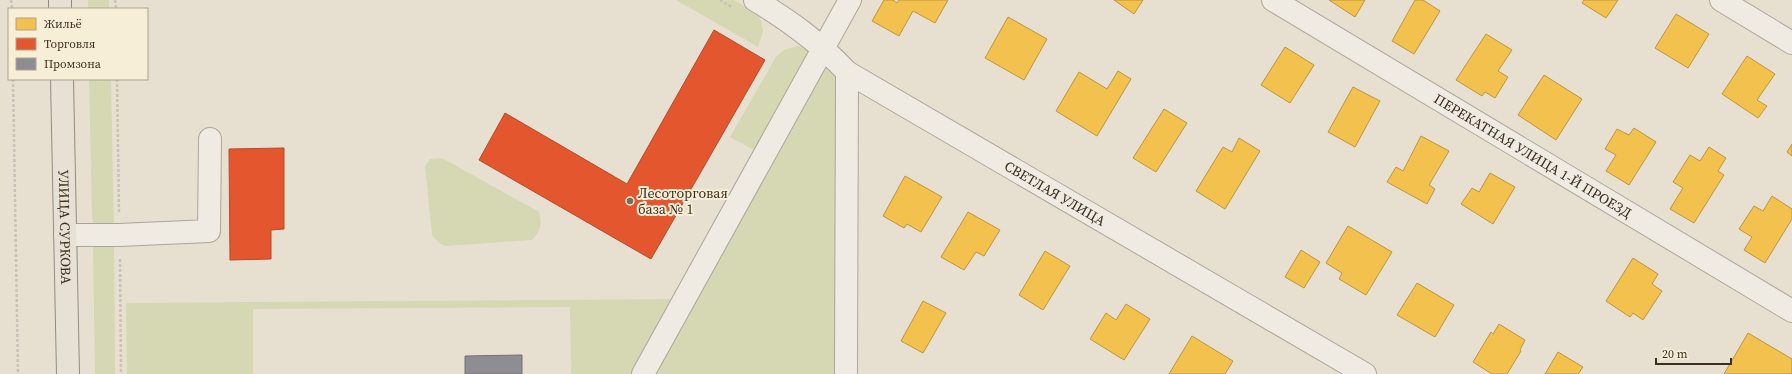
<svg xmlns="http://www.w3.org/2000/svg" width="1792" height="374" font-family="'Source Serif 4',serif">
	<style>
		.green { fill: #d6d7b3 }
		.homes { fill: #f2c14e; stroke: #bc9540 }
		.shops { fill: #e4572e; stroke: #b24b2a }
		.industry { fill: #8d8d92; stroke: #757070 }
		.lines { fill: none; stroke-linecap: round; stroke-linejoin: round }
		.minor-casing { stroke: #ada599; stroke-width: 24 }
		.major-casing { stroke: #928b80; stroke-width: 24 }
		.path { stroke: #c8c2b9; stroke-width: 2.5; stroke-dasharray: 3 2; stroke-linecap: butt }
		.minor { stroke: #efebe3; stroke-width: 22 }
		.major { stroke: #e6e1d4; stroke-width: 22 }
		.poi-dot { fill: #786c5e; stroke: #f7eed8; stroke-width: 1.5 }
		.labels { text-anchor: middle; stroke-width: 4; stroke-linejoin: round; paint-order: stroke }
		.street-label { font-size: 14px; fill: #3d2e20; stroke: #f7eed8 }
		.poi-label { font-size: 14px; fill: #3d2e20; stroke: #f7eed8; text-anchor: start }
	</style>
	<rect width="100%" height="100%" fill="#e7e0d1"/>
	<path class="green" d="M88 0H109V9H88Z
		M676 0H734L756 13 761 21 763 31 758 47Z
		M797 46 804 47 812 51 757 152 730 137 776 57 784 50Z
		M826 66 838 78 836 374H655Z
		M89 79H111L114 231 94 224 92 218Z
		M442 158 539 212C542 224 541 231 532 240L446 246 439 243 432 235 425 166 430 159Z
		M114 238 115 374H95L93 249 94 245Z
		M678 299 632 374H571L570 307 253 309V374H127L126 303Z"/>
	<path class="homes" d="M884 0H893L897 3 899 0H948L935 23 913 11 899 36 872 21Z
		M1114 0H1143L1134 14Z
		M1329 0H1365L1355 17Z
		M1415 0H1423L1440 11 1414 54 1392 41Z
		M1584 0H1618L1606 18 1582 3Z
		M1676 14 1709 34 1688 68 1655 48Z
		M1008 17 1047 39 1024 80 985 58Z
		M1486 34 1512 50 1498 71 1508 77 1495 98 1485 92 1482 96 1456 80Z
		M1285 47 1314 65 1290 103 1261 85Z
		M1747 56 1775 74 1757 100 1767 106 1758 118 1722 94Z
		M1118 71 1131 79 1097 136 1056 111 1079 72 1107 89Z
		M1544 75 1582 99 1556 140 1518 115Z
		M1353 87 1380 101 1355 147 1328 132Z
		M1164 109 1187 123 1156 172 1133 158Z
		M1634 128 1656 142 1629 185 1606 171 1616 155 1605 149 1617 129 1629 135Z
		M1421 136 1449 151 1429 185 1435 189 1427 204 1387 182 1396 167 1403 171Z
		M1239 138 1260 151 1225 209 1196 191 1223 147 1232 152Z
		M1792 144V156L1787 152Z
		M1709 147 1726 158 1718 171 1724 175 1694 223 1670 209 1683 188 1673 182 1690 155 1700 161Z
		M1490 173 1515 187 1493 224 1461 204 1472 188 1479 192Z
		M905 176 942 197 921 232 907 224 904 228 883 216Z
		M1772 196 1792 209V219L1765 263 1744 250 1752 237 1739 229 1754 206 1763 211Z
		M968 212 1000 230 984 256 976 252 964 270 941 257Z
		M1348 226 1392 252 1366 295 1339 279 1342 273 1326 263Z
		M1301 250 1320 262 1304 288 1285 277Z
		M1045 251 1070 266 1043 310 1019 295Z
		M1633 258 1658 274 1652 284 1662 291 1643 320 1633 313 1630 317 1606 301Z
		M1417 283 1454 305 1435 337 1397 315Z
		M923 301 946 313 923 353 901 341Z
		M1126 304 1150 319 1124 360 1090 339 1106 313 1116 320Z
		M1499 324 1525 340 1520 350 1521 351 1507 374H1492L1473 362 1491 332 1493 334Z
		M1748 333 1792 359V374H1724Z
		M1192 336 1233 361 1225 374H1169Z
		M1558 352 1583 367 1578 374H1545Z"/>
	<path class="shops" d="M714 30 765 60 651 259 479 160 505 113 627 184Z
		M284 148V229L271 230V259L230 260 229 149Z"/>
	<path class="industry" d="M522 355V374H465V356Z"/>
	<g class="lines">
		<g class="minor-casing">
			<g id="minor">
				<path id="s1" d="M755 0C790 21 819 42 847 72L1365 374"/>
				<path id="s2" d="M1273 0 1792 311"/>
				<path d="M1721 0 1792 43"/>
				<path d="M65 235H119L209 231 210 139"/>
				<path d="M643 374 850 0"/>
				<path d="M846 374 847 72"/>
			</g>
		</g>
		<g class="major-casing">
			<g id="major">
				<path d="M60 0V9"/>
				<path id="s3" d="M62 79 68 374"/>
			</g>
		</g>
		<path class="path" d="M11 0 12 9
			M115 0 116 9
			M720 0 732 7
			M13 79 18 374
			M117 79 119 212
			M120 259 121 374"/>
		<use href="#minor" class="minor"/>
		<use href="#major" class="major"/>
	</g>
	<circle class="poi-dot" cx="630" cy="201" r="4"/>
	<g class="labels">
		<g class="street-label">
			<text dy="5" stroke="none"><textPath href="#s2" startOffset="303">ПЕРЕКАТНАЯ УЛИЦА 1-Й ПРОЕЗД</textPath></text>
			<text dy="5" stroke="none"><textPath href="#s1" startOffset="358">СВЕТЛАЯ УЛИЦА</textPath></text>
			<text dy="5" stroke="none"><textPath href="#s3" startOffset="148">УЛИЦА СУРКОВА</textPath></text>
		</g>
		<g class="poi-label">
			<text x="638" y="198">Лесоторговая<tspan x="638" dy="16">база № 1</tspan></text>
		</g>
	</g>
	<rect x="8" y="8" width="140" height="72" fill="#f7eed8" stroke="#ada18e"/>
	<rect x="16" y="18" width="20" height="12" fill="#f2c14e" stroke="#ada18e"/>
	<text x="44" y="28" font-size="12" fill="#3d2e20">Жильё</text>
	<rect x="16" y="38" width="20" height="12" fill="#e4572e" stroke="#ada18e"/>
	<text x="44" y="48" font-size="12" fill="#3d2e20">Торговля</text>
	<rect x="16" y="58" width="20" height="12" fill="#8d8d92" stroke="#ada18e"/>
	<text x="44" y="68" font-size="12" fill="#3d2e20">Промзона</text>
	<path d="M1656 358v6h75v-6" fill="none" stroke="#3d2e20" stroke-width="2"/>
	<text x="1662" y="358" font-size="12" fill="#3d2e20" stroke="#f7eed8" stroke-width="3" paint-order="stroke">20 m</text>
</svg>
